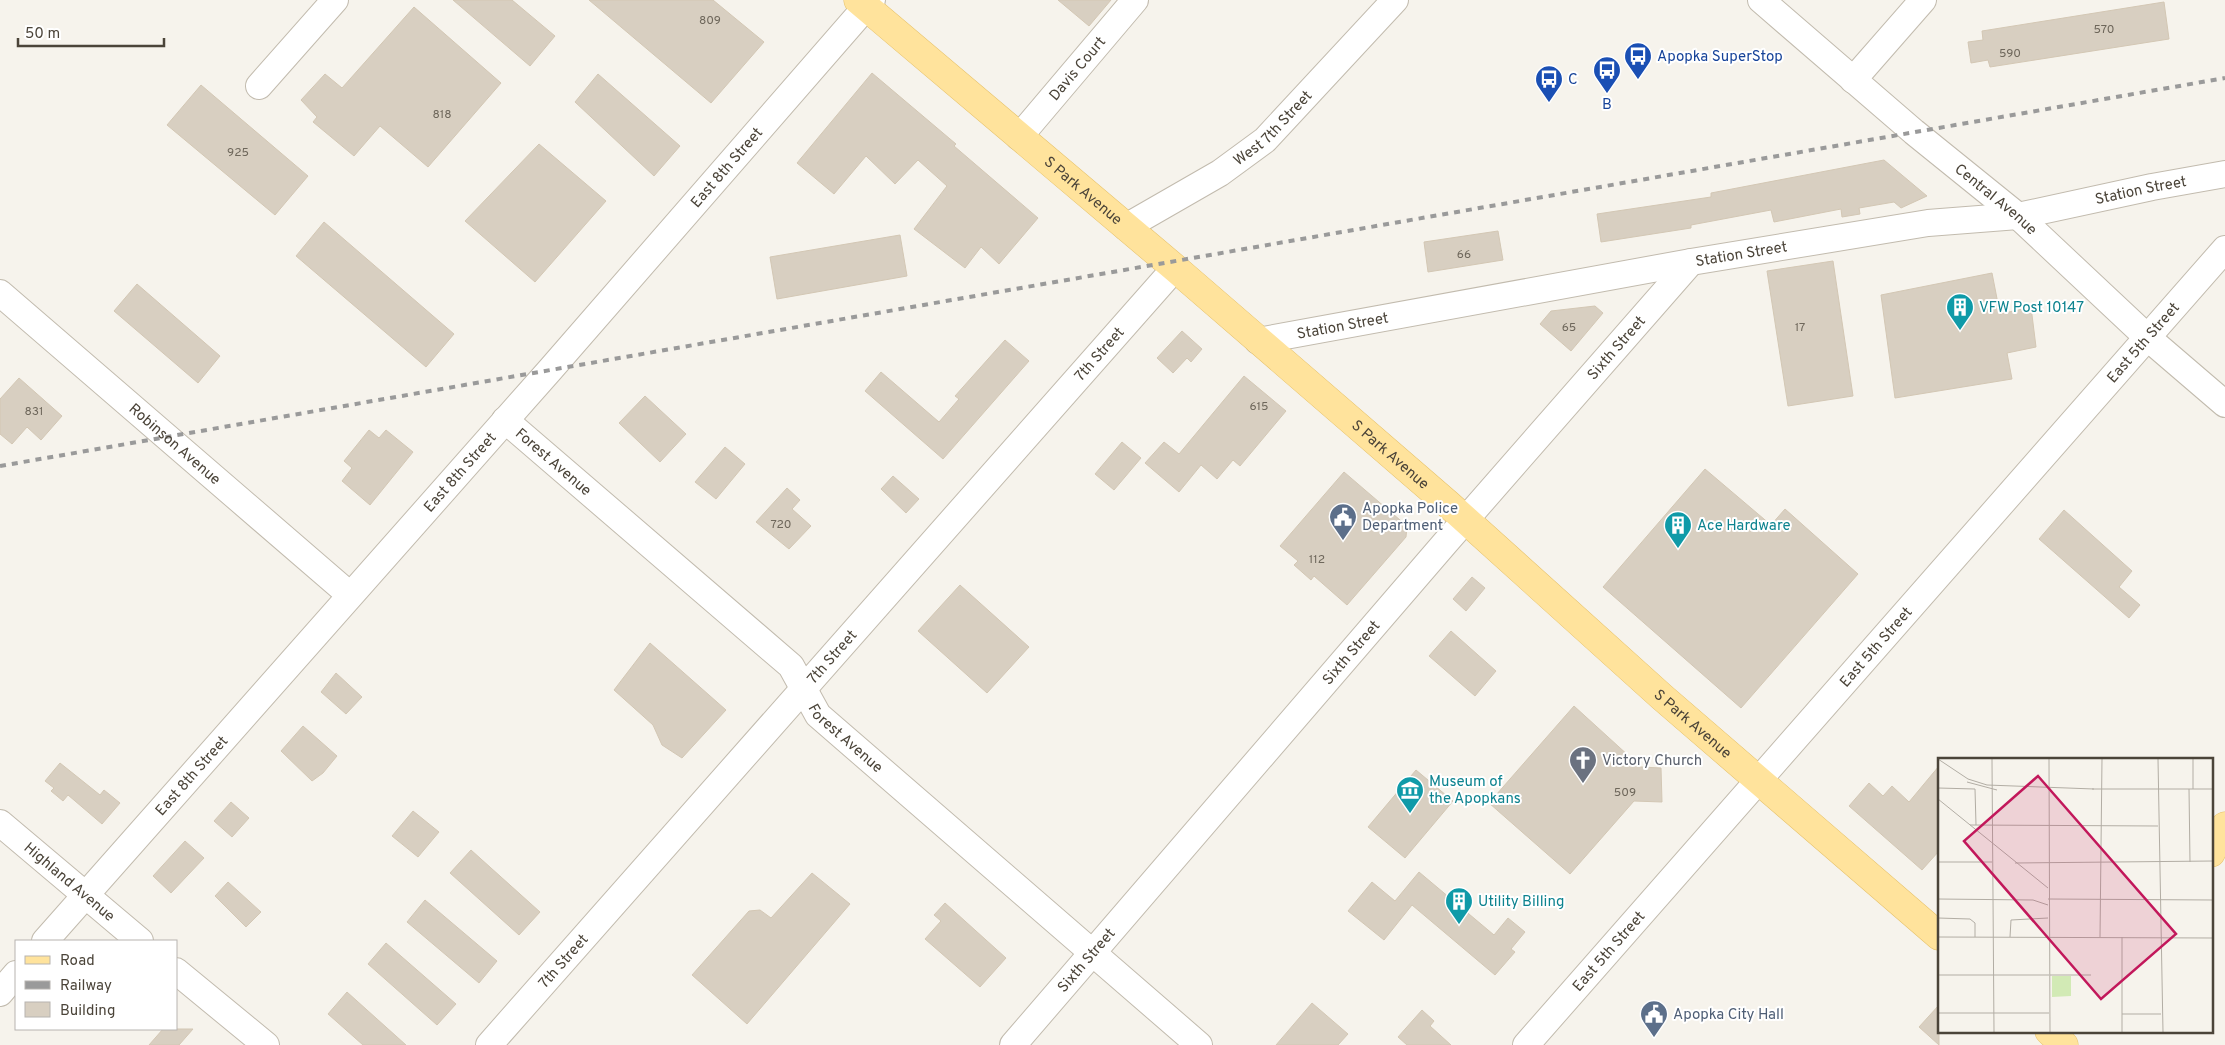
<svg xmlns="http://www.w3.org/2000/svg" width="2225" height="1045" font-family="Overpass,sans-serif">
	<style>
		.building { fill: #d8cfc1; stroke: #d3c7b4 }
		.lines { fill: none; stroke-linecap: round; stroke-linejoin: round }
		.minor-casing { stroke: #c2bbae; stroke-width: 28 }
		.major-casing { stroke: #e6c16a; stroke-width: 29 }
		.minor { stroke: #fff; stroke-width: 26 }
		.major { stroke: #ffe39c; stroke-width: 28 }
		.rail { stroke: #9a9a9a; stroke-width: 4; stroke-dasharray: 6 6; stroke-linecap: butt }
		.labels { text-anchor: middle; stroke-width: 4; stroke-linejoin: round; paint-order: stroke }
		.number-label { font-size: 12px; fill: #6e675b }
		.transit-label { font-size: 15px; fill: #164399; stroke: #fff; text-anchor: start }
		.street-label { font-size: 15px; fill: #4b4439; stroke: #fff }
		.culture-label { font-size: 15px; fill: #0d838f; stroke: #fff; text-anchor: start }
		.service-label { font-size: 15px; fill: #4e5e75; stroke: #fff; text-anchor: start }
		.worship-label { font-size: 15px; fill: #5b616d; stroke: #fff; text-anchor: start }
		.inset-road { fill: none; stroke: #b2ada4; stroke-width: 1 }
		.view { fill: #c2185b; fill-opacity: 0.15; stroke: #c2185b; stroke-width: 2.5 }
		.inset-edge { fill: none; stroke: #4b4439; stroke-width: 2.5 }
	</style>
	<rect width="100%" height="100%" fill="#f6f3ec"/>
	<path class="building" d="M453 0H512L555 36 530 66Z
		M589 0H713L764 42 711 103Z
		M1058 0H1111L1089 26Z
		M2164 2 2169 39 1990 67 1988 60 1971 63 1968 42 1983 40 1982 31Z
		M414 7 501 83 428 167 380 126 354 156 313 122 317 117 301 100 325 74 342 88Z
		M872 73 956 144 954 146 1038 218 999 264 981 247 965 268 914 229 947 186 918 160 895 184 866 156 834 194 797 163Z
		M598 74 680 146 654 176 575 102Z
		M201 85 308 176 275 215 167 125Z
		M539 144 606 201 535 282 465 221Z
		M1884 160 1927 196 1901 208 1894 202 1859 208 1860 214 1842 217 1841 209 1774 222 1771 210 1691 225V228L1601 242 1597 214 1711 197V193Z
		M324 222 454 334 426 367 296 256Z
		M1498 231 1503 260 1428 272 1424 242Z
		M900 235 907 276 777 299 770 257Z
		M1833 261 1853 396 1788 406 1767 271Z
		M1992 273 2000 314 2031 307 2036 347 2007 353 2012 379 1895 398 1881 295Z
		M137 284 220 356 198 383 114 311Z
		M1595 306 1603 313 1571 351 1540 324 1551 311Z
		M1182 331 1202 349 1191 362 1187 358 1173 373 1157 358Z
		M1005 340 1029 361 943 459 865 391 881 372 939 422 959 399 955 396Z
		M1244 376 1286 411 1240 466 1233 460 1217 479 1201 465 1179 492 1145 463 1164 442 1179 454Z
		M19 378 62 416 41 440 27 427 12 444 0 434V399Z
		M645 396 686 434 660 462 619 423Z
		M369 430 379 438 386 430 413 452 370 505 342 481 352 468 344 461Z
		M1122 442 1141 458 1114 490 1095 474Z
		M725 447 745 464 716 499 695 482Z
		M1705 469 1771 525 1785 509 1858 574 1741 708 1603 587Z
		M1344 472 1407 526 1406 537 1347 605 1314 576 1311 580 1294 565 1298 561 1280 546Z
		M893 476 919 499 906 513 881 489Z
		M787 488 800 500 792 509 811 526 789 549 756 522Z
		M2064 510 2132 571 2119 587 2140 605 2129 618 2039 539Z
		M1472 577 1485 588 1466 611 1453 599Z
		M960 585 1029 647 987 693 918 631Z
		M1451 631 1496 671 1475 696 1429 656Z
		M650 643 726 710 682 758 662 745 653 725 614 690Z
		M336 673 362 697 346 714 321 692Z
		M1574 706 1641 767 1661 768 1662 802 1634 801 1570 874 1489 803Z
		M303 726 337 756 323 773 312 781 281 751Z
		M60 763 100 795 104 790 120 803 102 824 68 795 63 801 51 791 54 788 45 781Z
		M1939 766V851L1922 870 1849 806 1869 783 1883 796 1892 786 1909 802Z
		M1416 770 1453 801 1405 858 1368 827Z
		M231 802 249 818 232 837 214 821Z
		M413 811 439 832 418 857 392 836Z
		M185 841 204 858 171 893 153 876Z
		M471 850 540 912 519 935 450 873Z
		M1419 872 1494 935 1508 918 1525 932 1511 949 1515 952 1495 975 1412 905 1384 940 1348 911 1372 882 1395 901Z
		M812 873 850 904 747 1024 692 975 749 911 760 910 771 918Z
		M228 882 261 912 246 927 215 896Z
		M425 900 497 961 479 983 407 922Z
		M945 903 1006 958 980 987 925 939 941 921 934 915Z
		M386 943 456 1004 437 1025 368 964Z
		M347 992 406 1045H363L328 1014Z
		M1312 1003 1348 1034 1338 1045H1276Z
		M1939 1005V1045L1919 1027Z
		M1422 1010 1434 1021 1430 1026 1451 1045H1407L1398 1037Z
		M163 1029H193L179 1045H149Z"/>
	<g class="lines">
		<g class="minor-casing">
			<g id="minor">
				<path id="s1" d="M1761 0 1914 132 2018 216 2148 338 2225 404"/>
				<path d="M1853 80 1923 0"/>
				<path d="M259 86 335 0"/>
				<path id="s2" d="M1019 137 1135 0"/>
				<path id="s3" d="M1126 227 1220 173 1265 140 1395 0"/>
				<path id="s4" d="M0 293 350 595"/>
				<path id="s5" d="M1258 341 1691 262 1928 223 2018 216 2152 187 2225 174"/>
				<path id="s6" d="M505 420 791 666 818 715 1199 1045"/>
				<path id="s7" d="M0 823 140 941"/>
				<path id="s8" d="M45 941 550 370 872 0"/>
				<path d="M176 971 266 1045"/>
				<path d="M0 993 16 974"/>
				<path id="s9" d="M489 1045 1175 268"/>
				<path id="s10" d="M1013 1045 1446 542 1691 262"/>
				<path id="s11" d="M1526 1045 2225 249"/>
			</g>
		</g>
		<g class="major-casing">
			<g id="major">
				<path id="s12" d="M858 0 1175 268 1448 504 1662 697 1939 936"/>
				<path d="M2211 853 2225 826"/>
				<path d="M2049 1031 2064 1045"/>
			</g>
		</g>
		<use href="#minor" class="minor"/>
		<use href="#major" class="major"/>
		<path class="rail" d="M0 466 2225 78"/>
	</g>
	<defs>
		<g id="bus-pin" transform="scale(1.4375)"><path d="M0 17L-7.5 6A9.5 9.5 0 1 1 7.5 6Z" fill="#1a4fb4" stroke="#fff"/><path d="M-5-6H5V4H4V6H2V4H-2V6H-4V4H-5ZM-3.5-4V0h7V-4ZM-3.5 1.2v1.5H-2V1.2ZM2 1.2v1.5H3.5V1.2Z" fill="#fff"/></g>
		<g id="building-pin" transform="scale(1.4375)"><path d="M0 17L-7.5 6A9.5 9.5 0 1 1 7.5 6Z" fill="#0f9aa8" stroke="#fff"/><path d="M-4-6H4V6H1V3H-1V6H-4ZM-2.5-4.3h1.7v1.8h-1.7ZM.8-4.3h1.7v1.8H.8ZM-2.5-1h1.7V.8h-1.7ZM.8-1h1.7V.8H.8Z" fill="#fff"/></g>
		<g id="civic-pin" transform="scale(1.4375)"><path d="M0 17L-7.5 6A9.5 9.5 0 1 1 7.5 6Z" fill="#5c6f8a" stroke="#fff"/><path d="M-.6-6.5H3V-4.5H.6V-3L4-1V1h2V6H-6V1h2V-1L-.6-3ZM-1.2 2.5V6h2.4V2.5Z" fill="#fff"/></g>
		<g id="church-pin" transform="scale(1.4375)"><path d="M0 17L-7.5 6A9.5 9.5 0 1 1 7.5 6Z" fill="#6b7280" stroke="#fff"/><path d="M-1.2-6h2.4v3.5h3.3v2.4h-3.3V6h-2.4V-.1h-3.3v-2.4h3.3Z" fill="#fff"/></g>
		<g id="museum-pin" transform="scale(1.4375)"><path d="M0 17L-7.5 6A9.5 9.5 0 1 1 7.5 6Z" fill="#0f9aa8" stroke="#fff"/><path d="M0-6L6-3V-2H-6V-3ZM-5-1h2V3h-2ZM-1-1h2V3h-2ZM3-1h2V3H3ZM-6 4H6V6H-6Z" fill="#fff"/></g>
	</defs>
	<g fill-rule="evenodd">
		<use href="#bus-pin" x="1638" y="56"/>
		<use href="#bus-pin" x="1607" y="70"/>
		<use href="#bus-pin" x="1549" y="79"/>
		<use href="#building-pin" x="1960" y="307"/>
		<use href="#civic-pin" x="1343" y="517"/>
		<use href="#building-pin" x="1678" y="525"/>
		<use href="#church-pin" x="1583" y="760"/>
		<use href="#museum-pin" x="1410" y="790"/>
		<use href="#building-pin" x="1459" y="901"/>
		<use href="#civic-pin" x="1654" y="1014"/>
	</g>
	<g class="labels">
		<g class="number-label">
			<text x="710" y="24">809</text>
			<text x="2104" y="33">570</text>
			<text x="2010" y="57">590</text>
			<text x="442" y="118">818</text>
			<text x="238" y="156">925</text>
			<text x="1464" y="258">66</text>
			<text x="1569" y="331">65</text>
			<text x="1800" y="331">17</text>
			<text x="1259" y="410">615</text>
			<text x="34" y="415">831</text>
			<text x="781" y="528">720</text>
			<text x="1317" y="563">112</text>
			<text x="1625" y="796">509</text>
		</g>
		<g class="transit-label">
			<text x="1657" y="61">Apopka SuperStop</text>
			<text x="1568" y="84">C</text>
			<text x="1607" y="109" text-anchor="middle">B</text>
		</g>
		<g class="street-label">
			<text dy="5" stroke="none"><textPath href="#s2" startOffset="90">Davis Court</textPath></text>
			<text dy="5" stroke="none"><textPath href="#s3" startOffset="178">West 7th Street</textPath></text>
			<text dy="5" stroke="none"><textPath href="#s8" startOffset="1031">East 8th Street</textPath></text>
			<text dy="5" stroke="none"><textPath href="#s5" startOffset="896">Station Street</textPath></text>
			<text dy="5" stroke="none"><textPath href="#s12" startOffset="295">S Park Avenue</textPath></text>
			<text dy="5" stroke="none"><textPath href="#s1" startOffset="308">Central Avenue</textPath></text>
			<text dy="5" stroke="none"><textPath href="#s5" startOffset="491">Station Street</textPath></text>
			<text dy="5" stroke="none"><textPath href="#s5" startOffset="86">Station Street</textPath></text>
			<text dy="5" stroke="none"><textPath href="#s11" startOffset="935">East 5th Street</textPath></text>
			<text dy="5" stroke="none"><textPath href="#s10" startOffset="922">Sixth Street</textPath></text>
			<text dy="5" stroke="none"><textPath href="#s9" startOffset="922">7th Street</textPath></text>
			<text dy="5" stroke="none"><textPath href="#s4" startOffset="231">Robinson Avenue</textPath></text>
			<text dy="5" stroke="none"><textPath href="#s12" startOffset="700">S Park Avenue</textPath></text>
			<text dy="5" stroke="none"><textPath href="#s6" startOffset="64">Forest Avenue</textPath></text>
			<text dy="5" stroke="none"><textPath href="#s8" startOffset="626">East 8th Street</textPath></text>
			<text dy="5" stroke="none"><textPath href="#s11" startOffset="530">East 5th Street</textPath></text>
			<text dy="5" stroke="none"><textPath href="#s10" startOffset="518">Sixth Street</textPath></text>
			<text dy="5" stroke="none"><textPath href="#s9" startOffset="518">7th Street</textPath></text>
			<text dy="5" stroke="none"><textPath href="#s12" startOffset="1105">S Park Avenue</textPath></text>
			<text dy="5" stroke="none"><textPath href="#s6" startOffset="469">Forest Avenue</textPath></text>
			<text dy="5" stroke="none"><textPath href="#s8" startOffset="221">East 8th Street</textPath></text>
			<text dy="5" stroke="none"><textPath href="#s7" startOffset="91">Highland Avenue</textPath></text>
			<text dy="5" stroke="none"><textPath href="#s11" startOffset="125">East 5th Street</textPath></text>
			<text dy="5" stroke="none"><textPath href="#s9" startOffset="112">7th Street</textPath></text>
			<text dy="5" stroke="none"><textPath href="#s10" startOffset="112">Sixth Street</textPath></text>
		</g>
		<g class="culture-label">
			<text x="1979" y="312">VFW Post 10147</text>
			<text x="1697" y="530">Ace Hardware</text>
			<text x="1429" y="786">Museum of<tspan x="1429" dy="17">the Apopkans</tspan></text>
			<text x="1478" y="906">Utility Billing</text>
		</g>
		<g class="service-label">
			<text x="1362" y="513">Apopka Police<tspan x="1362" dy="17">Department</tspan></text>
			<text x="1673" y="1019">Apopka City Hall</text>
		</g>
		<g class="worship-label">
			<text x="1602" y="765">Victory Church</text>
		</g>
	</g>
	<g transform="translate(1938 758)">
		<rect width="275" height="275" fill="#f6f3ec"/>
		<path d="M114 218H133V238L114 239Z" fill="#d2eab5"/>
		<path class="inset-road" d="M0 1 30 21 49 27 156 31M54 1 56 274M111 1 112 274M220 1 225 274M29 24 59 32M0 30 37 31 38 67M154 31H275M251 31 252 104M255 31V1M0 41 110 130M32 67 220 68M0 104H54M77 105 275 103M0 141 95 142 110 147M110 141 275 142M0 160 32 161 37 165V179M0 179 275 180M72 179 73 162 110 160M162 179 164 1M184 179V274M0 217H111M112 217H153M0 255H111M184 256H223"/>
		<path class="view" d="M100 18 238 176 163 241 26 83Z"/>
		<rect width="275" height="275" class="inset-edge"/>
	</g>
	<rect x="15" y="940" width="162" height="90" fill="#ffffff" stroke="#b7b4b0"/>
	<rect x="25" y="956" width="25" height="8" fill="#ffe39c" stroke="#b7b4b0"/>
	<text x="60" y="965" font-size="15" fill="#4b4439">Road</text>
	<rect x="25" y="981" width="25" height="8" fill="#9a9a9a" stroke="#b7b4b0"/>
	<text x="60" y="990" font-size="15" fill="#4b4439">Railway</text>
	<rect x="25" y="1002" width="25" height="15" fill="#d8cfc1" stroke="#b7b4b0"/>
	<text x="60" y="1015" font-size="15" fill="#4b4439">Building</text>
	<path d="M18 38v8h146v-8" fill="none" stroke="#4b4439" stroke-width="2.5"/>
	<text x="25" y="38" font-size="15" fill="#4b4439" stroke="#ffffff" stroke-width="4" paint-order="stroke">50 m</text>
</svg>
